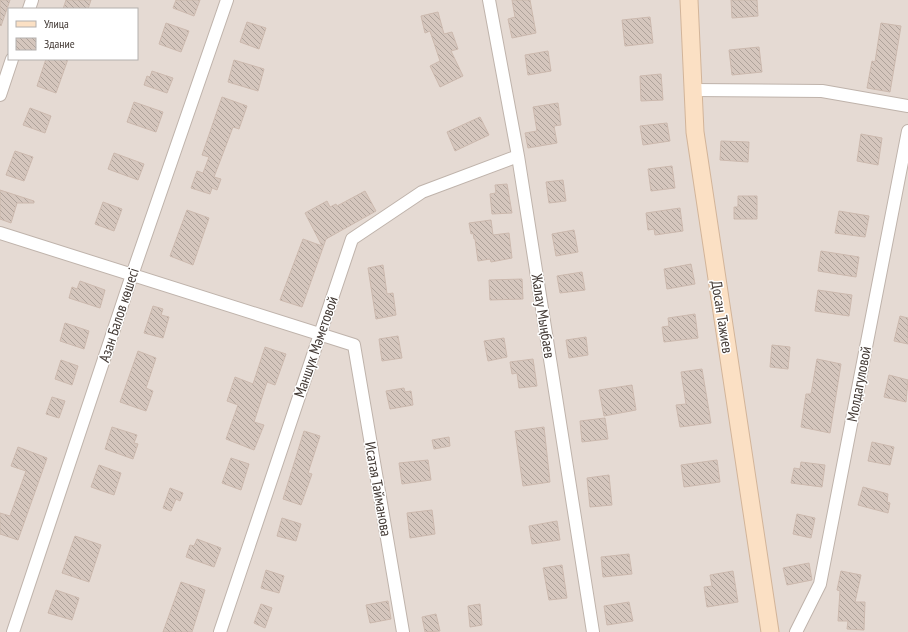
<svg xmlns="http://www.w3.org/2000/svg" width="908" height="632" font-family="'PT Sans Narrow',sans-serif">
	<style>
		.residential { fill: #e5dad3; fill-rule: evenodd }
		.building { fill: url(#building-back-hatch); stroke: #ccb9ae }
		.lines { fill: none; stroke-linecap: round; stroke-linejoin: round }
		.street-casing { stroke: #bfb3ab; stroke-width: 14 }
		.secondary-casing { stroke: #d2b499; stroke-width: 19 }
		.street { stroke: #fff; stroke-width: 12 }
		.secondary { stroke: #fbe0c4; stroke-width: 17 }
		.labels { text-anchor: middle; stroke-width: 3; stroke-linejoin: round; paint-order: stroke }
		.street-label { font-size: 15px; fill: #433a35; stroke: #fff }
	</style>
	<defs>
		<pattern id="building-back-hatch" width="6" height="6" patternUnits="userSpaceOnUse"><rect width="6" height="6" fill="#d5c6bd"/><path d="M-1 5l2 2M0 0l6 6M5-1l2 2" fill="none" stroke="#aea29a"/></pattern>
	</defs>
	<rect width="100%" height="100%" fill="#f1eae4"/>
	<path class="residential" d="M0 0H908V632H0ZM9 9H137V59H9Z"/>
	<path class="building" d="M0 0H10L1 26 0 25Z
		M66 0H91L88 9H63Z
		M176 0H200L194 16 173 8Z
		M512 0H530L536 33 512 38 508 19 515 17Z
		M731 0H757L758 16 732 18Z
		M438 12 444 34 452 32 458 49 451 51 463 76 440 87 430 66 440 61 430 31 425 33 421 16Z
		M650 17 653 43 625 46 622 20Z
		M247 22 266 28 259 49 240 42Z
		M166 23 189 31 181 52 159 44Z
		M881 23 901 26 890 92 867 88 872 61 875 62Z
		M759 47 762 72 732 75 729 50Z
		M548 51 551 71 528 75 525 55Z
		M46 59H68L56 93 37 86Z
		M234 60 264 69 258 91 228 82Z
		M152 71 173 78 167 93 144 85 147 76 150 77Z
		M661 74 663 100 641 101 640 76Z
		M222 97 247 106 239 129 233 127 214 177 221 179 217 190 212 188 210 194 191 188 197 171 203 173 209 157 202 155Z
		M134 102 163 112 156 132 127 122Z
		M558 103 561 125 554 126 557 143 528 148 525 133 537 131 533 107Z
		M30 108 51 116 45 133 23 125Z
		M480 117 489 135 455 151 447 132Z
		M667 123 670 141 643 145 640 126Z
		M861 134 882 138 878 165 857 161Z
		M721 141 749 142 748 162 720 160Z
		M15 151 33 157 24 181 6 175Z
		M114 153 144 164 138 180 108 169Z
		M672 166 675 188 651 191 648 169Z
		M563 180 566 201 549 203 546 182Z
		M507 184 512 213 492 214 490 194 496 193 495 185Z
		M0 190 34 201V203H17L11 223 0 219Z
		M365 191 376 211 326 239 302 307 280 300 303 239 322 246 305 213 327 201 330 207 336 204 337 206Z
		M738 196H757V219H734V207H738Z
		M103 202 122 209 114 231 95 224Z
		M680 208 683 231 655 235 654 229 648 230 646 213Z
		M187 210 209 218 193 265 170 256Z
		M839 211 869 216 865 237 835 233Z
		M491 220 493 235 509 233 512 258 491 262 490 259 478 261 475 239H474L473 233 471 234 469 223Z
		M574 230 578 252 556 256 552 234Z
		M821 251 859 257 856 277 818 271Z
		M691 264 695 284 667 289 664 269Z
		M383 265 387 294 393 293 396 315 376 319 368 268Z
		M582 272 585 290 560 293 557 276Z
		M522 279 523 299 490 300 489 280Z
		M80 281 105 290 100 308 69 298 72 287 77 289Z
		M818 290 852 295 849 316 815 311Z
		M153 306 163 309 161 315 169 317 163 338 144 333Z
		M695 314 698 338 664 342 662 327 669 326 668 318Z
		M900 316 908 318V344L894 341Z
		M65 323 89 331 84 349 60 341Z
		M398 336 402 358 382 361 379 339Z
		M586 337 588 355 569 358 566 340Z
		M504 338 507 357 488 361 484 341Z
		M772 345 790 347 788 369 770 367Z
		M265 347 286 354 275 385 267 382 254 422 264 425 254 450 226 439 238 405 227 401 235 377 253 384Z
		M138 351 156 358 146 388 153 391 146 411 120 402Z
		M533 359 537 386 519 388 517 373 512 374 510 362Z
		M817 359 841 364 830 433 801 427 806 394H811Z
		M61 360 78 366 72 385 55 379Z
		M702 369 711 423 680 427 676 405 686 404 681 372Z
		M889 375 908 380 906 402 884 397Z
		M632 385 636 410 604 416 599 390Z
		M404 388 405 392 411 391 413 405 390 409 386 391Z
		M52 397 65 401 59 418 46 414Z
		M605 418 608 439 582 442 580 421Z
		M112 427 137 435 134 443 138 444 133 459 105 449Z
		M544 427 550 482 523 486 515 431Z
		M304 431 320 436 308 473 312 474 301 505 283 499Z
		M449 437 450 446 434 449 432 440Z
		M872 442 894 447 890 465 868 461Z
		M18 447 47 458 18 540 0 534V513L10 516 26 471 11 466Z
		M231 458 249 464 241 490 222 483Z
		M428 460 431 480 402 484 399 463Z
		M717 460 720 482 684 487 681 465Z
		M801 462 825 465 822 487 791 483 794 468 800 469Z
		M99 465 121 473 114 495 91 487Z
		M609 475 612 505 590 507 587 478Z
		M863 487 888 494 887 502 890 503 888 513 858 505Z
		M170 488 183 493 180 501 176 499 171 511 163 508Z
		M432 510 435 534 410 538 407 513Z
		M797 514 815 518 811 538 793 534Z
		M282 518 301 524 296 541 277 536Z
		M557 521 560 540 532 544 529 526Z
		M75 536 101 545 89 582 62 573Z
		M197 539 221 548 214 567 186 557 190 545 194 546Z
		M629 554 632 574 603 577 601 557Z
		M809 563 812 580 787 585 783 568Z
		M562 565 567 598 549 600 543 568Z
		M266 570 284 576 279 593 261 588Z
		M733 571 738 602 707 607 704 587 712 586 710 575Z
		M841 571 861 575 855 602H865L864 630 847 629 848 621H838L840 591 837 590Z
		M181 582 205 590 192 632H163Z
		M56 590 79 598 72 620 48 613Z
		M388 601 391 619 370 623 366 605Z
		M629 602 633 621 607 625 604 606Z
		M261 604 272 608 265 628 254 623Z
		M480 604 482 625 470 627 468 606Z
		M436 614 440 631 425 632 422 617Z"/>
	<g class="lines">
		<g class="street-casing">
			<path id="street" d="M489 0 518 156 593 632
				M29 9 32 0
				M692 90 822 91 908 106
				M0 95 12 59
				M0 233 354 345 403 632
				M13 632 132 275 227 0
				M220 632 352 239 422 192 518 156
				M796 632 820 584 908 131"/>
		</g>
		<g class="secondary-casing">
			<path id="secondary" d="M689 0 695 132 770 632"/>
		</g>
		<use href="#street" class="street"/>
		<use href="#secondary" class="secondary"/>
	</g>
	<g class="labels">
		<g class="street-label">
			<text transform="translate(119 315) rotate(-72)" y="5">Азан Балов көшесі</text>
			<text transform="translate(543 316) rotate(81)" y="5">Жалау Мыңбаев</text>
			<text transform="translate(722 317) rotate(81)" y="5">Досан Тажиев</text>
			<text transform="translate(316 347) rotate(-71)" y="5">Маншүк Мәметовой</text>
			<text transform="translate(859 384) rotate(-79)" y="5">Молдагуловой</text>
			<text transform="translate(378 489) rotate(80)" y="5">Исатая Тайманова</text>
		</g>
	</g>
	<rect x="8" y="8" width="130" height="52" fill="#ffffff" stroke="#b4b0ae"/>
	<rect x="16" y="21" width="20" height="6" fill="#fbe0c4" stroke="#b4b0ae"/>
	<text x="44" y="28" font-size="12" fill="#433a35">Улица</text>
	<rect x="16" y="38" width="20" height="12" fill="url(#building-back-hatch)" stroke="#b4b0ae"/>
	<text x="44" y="48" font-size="12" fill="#433a35">Здание</text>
</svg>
